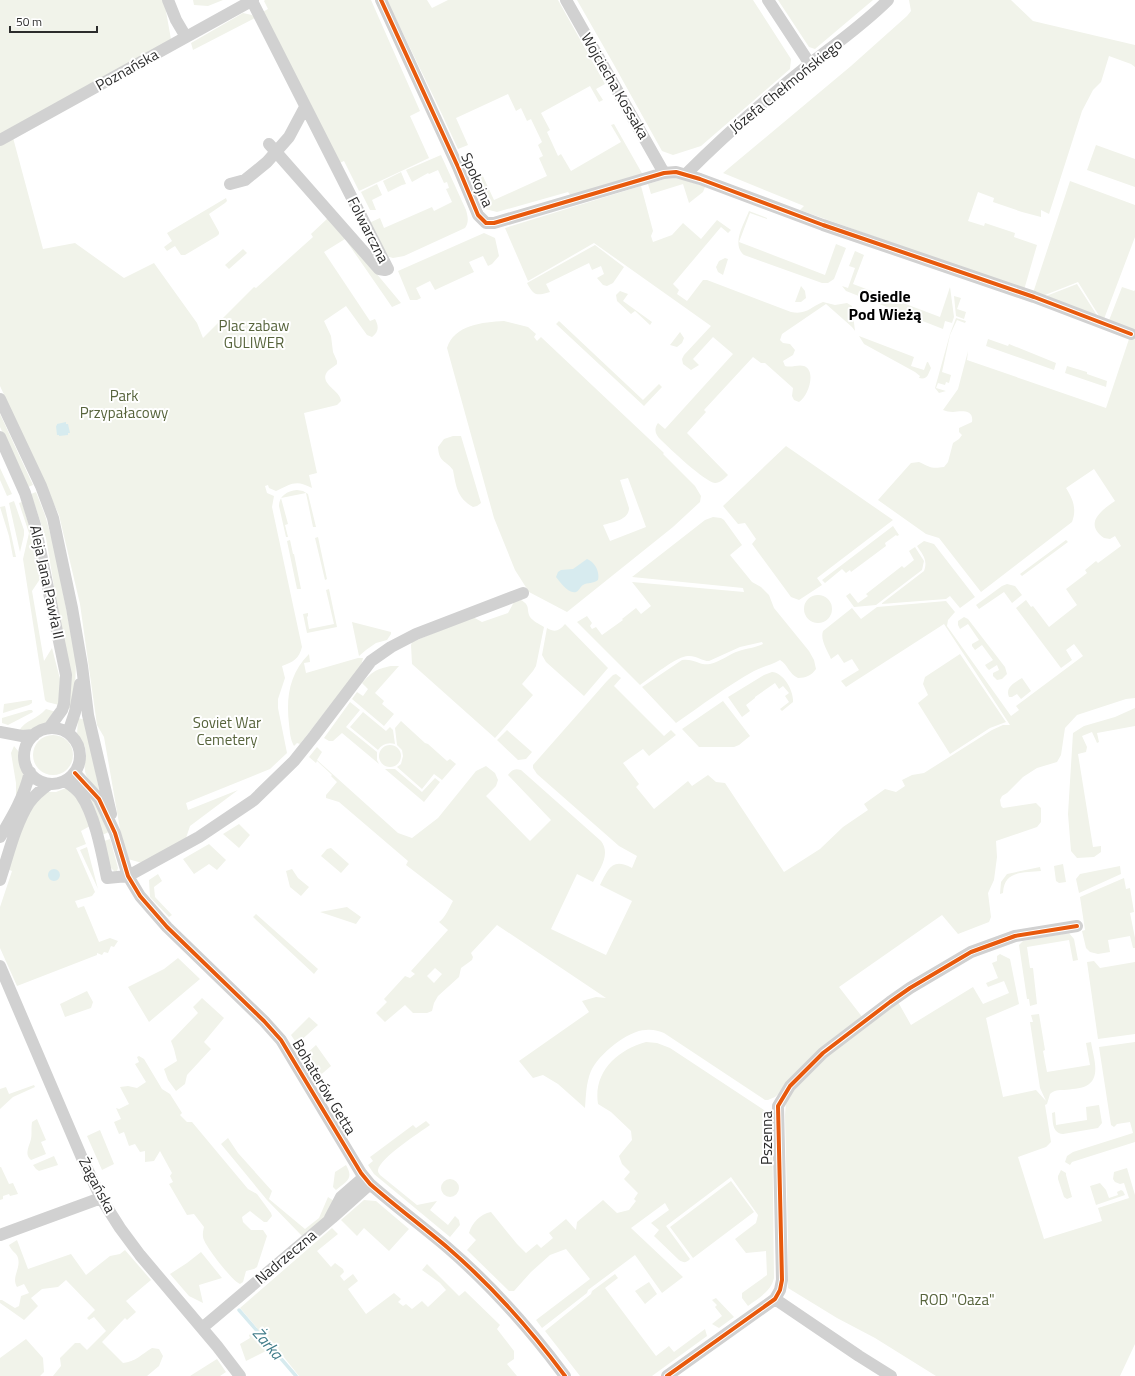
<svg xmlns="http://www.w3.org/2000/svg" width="1135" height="1376" font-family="'Titillium Web',sans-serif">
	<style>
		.green { fill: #f1f3ea; fill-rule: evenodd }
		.water { fill: #d7ebef }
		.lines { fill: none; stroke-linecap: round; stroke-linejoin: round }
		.stream { stroke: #d7ebef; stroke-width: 3.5 }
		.minor { stroke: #d1d1d1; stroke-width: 12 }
		.cycleway-casing { stroke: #fff; stroke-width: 6 }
		.cycleway { stroke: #e8590c; stroke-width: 4 }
		.labels { text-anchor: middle; stroke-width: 4; stroke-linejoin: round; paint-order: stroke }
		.street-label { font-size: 15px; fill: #2c2c2c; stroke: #fff }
		.park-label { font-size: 15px; fill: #57643c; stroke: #fff }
		.neighbourhood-label { font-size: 16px; font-weight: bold; fill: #000; stroke: #fff }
		.water-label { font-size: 16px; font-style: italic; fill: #3f7b88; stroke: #fff }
	</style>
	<rect width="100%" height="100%" fill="#fff"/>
	<path class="green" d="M0 0H164L172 45 12 134 43 249 75 243 124 278 154 263 197 323 203 338 254 287 256 288 313 237 311 234 328 218 346 237 401 303 392 307 345 239 324 252 370 321 375 319C379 326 379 332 372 337L367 335 346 306 324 321 331 336 333 352 337 361V364C334 367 329 369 327 372 319 384 340 390 341 401L337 405 304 413 317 473 309 475 312 488C296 479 291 484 276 491L269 488 268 485 265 486 267 493 274 496 272 507 302 647C299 659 293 662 282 666L285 678 278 699V708L287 753 270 769 186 803 188 810 238 790 190 826 186 838 142 863 128 859 124 852 104 737 97 725 80 604 59 515 0 386Z
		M193 0H223L208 6 194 5Z
		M265 0H371L420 111 410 116 429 158 359 191 344 161 335 165 259 14 268 9 264 1Z
		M387 0H427L432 8 448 0H558L605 84 596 89 603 100 599 102 590 86 541 113 550 130 547 132 558 156 561 154 571 171 621 142 611 125 614 124 643 175 571 196 568 192 497 212 485 209 471 177 481 172 494 200 547 176 539 158 543 156 538 145 542 142 531 119 527 121 521 108 516 111 508 94 456 118 468 145 458 149 439 108Z
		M577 0H753L791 59 790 69 701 146 673 155 662 151 613 63Z
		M778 0H873L815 49 809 47Z
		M909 0H1011L1033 21 1135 45V67L1131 64 1109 56 1101 82 1093 90 1082 111 1049 214 1041 210V217L1022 212 993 202 994 198 978 192 968 221 984 226 985 223 1015 233 1014 237 1037 245 1024 290 800 210 804 206 723 173 851 66 907 16 911 11Z
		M243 13 252 15 255 18 193 50 191 43Z
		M1096 145 1135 159V187L1087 170Z
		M441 155 466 210C468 217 469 222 465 228L404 256 393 258 386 256 369 223 380 218 384 228 432 207 434 211 452 202 446 189 449 188 447 182 444 183 438 170 429 174 428 173 412 182 406 170Z
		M401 172 406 184 402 185 388 192 383 181Z
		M675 178 685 180 705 187 703 192 689 203 683 184 651 194 648 184 665 179Z
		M1070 181 1135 205V237L1104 319H1101L1078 282 1040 297 1033 293Z
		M377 184 382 195 372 200 376 210H370L361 192Z
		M641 186 653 231 651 236 653 242 672 235 683 223 701 239 717 220 731 230 728 233 721 227 673 284 679 290 677 294 687 301 703 280H707L791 312C807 315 810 307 823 302L835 305 847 303 852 306 855 331 852 327 826 304 782 334 780 340 783 343 790 344 795 350 793 355 783 361 785 366C792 368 798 364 804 366 817 371 808 397 799 402L794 400 792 396 793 388 765 363H761L753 357 704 410 706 412 687 433 728 475C724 479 720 483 715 483 705 482 669 448 661 440 656 435 653 430 658 423L665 429 733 354 713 337 693 359 699 365 691 370 683 364 682 359 684 355 711 326 594 243 528 281 505 228Z
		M226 198 227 201 225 203 209 214 219 232V234L217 236 185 255H181L175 246 167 251 164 247 172 241 167 233Z
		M749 211 767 218V219L750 213 739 242 825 275 836 244 846 248 834 279 828 283H822L744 255C731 244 744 224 749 211Z
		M484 233 495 238 499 256 492 264 488 266 483 256 469 262 474 272 435 290 430 281 416 288 421 298 417 300H410L398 271Z
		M595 245 624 267 613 283 607 286 603 285 597 278 604 274 601 266 592 270 589 263 546 284 550 292C536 296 534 296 527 283Z
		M243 249 247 253 229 269 225 265Z
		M855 251 864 255 853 284 940 317 950 287 954 317 952 323 945 321 943 329 846 291 842 286 848 288 855 268 849 266Z
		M725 258 728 259 723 275 718 272 716 267 719 261Z
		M1077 284 1100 320 1041 298Z
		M801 286 805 291 806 298 801 302H795Z
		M1122 287 1134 291 1135 290V333L1108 323Z
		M620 291 628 294 623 301 652 322 650 325 635 311 631 314 617 301 616 295Z
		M954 296 961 298 957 309 966 312 964 319 956 316Z
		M956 318 966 321 965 323 957 320 950 335 942 372 951 375 949 383 946 382 945 385 938 383 936 388 946 391 939 393 935 388 950 334Z
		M504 321 528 327 536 334 534 337 537 341 541 337 664 453 663 454 695 486 701 496 700 502 673 527 567 612 529 592 515 570 494 518 447 348C454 325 483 322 504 321ZM628 478 646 527 610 541 603 525C613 522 629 520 629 508L620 480Z
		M559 321 643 400 659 384 662 387 644 406 556 324Z
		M680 332 684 338 682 343 677 347 670 345Z
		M859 336 914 357 911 366 924 370 927 362H928L931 368C928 374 928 380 919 378L920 376 915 372 864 344Z
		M1130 336 1135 338V698L1126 699 1077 715 1065 728 1061 755 1057 762 1037 768 1023 777 1007 793 1002 796 1000 800 1001 806 1003 808 1036 803 1041 808V822L1037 827 996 841 997 857 994 880 988 893 991 917 989 922 958 934 942 915 839 987 863 1018 775 1097 768 1100H765L664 1033C659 1031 652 1029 646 1030 628 1030 598 1055 591 1071 586 1083 586 1096 585 1108L558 1084 543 1075 533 1078 519 1061 589 1012 582 1001 596 997 606 998 497 925 471 953 473 957 472 960 461 968 459 977 438 996 434 1003 432 1011 427 1013H413L405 1005 385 1022 376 1013 387 1002 384 999 405 976 410 978 415 974 411 971 448 930 439 922C445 918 449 908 453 901L406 865 408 861 339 802 326 798V795L337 782 331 776 332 775 317 761 316 763 309 757 317 747 322 752 317 760 398 833 412 838 438 818 476 771 486 766 495 773 498 780 496 786 486 796 530 841 551 820 508 775C512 770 514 768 521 770L601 841C611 854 600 869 593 882L577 874 551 929 606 955 632 901 600 885C608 869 612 857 632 868L637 856 619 846 537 774 533 768V765L607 681 613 675 616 674 621 678 614 686 664 736 671 730 676 735 649 756 643 749 623 763 639 784 636 787 654 809 688 781 692 786 708 775 716 782 725 783 784 872 820 849 843 827 868 810 864 804 885 789 896 792 905 786 902 780 912 775 924 773 992 730 1003 725H1010L944 624 846 687 841 681 859 670 852 659 844 663 838 654 831 659C827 650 820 640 823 631L852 608 861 619 877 607 946 601 955 612 948 620 947 626 1011 716 1019 710 1016 706 1083 656 1074 644 1066 650 1072 660 1061 668 1016 608 1026 600 1031 607 1033 606 1049 627 1077 605 1066 589 1087 573 1085 570 1096 561 1098 563 1121 546 1115 536 1110 539 1104 538C1083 523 1102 510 1115 501L1094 469 1066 488C1073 499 1077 509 1072 522L981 592 939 538 926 534 878 500 911 463 919 462C930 467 931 469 944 467L948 462 953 443 959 439 962 435 959 432V428L972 422C974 409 961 411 953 412 949 412 946 411 943 410L958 389 968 351 967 360 1106 408ZM435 968 442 974 434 983 427 976Z
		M988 339 1008 346 1009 344 1056 363 1054 370 986 346Z
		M1067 366 1087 372V374L1107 381 1106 387 1065 373Z
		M0 414 33 485 28 487 0 427Z
		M453 436H461L481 503 477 506 473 507C457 498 456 486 453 470 446 460 439 463 438 447L444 439Z
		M786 446 893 520 817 578 822 585 799 600 791 597 752 544 756 539 745 523 738 524 723 506Z
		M0 468 12 494 7 496 0 480Z
		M297 490 303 491 308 494 316 527H313L306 493 281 498 288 524 285 525 288 537H286L279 506C279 496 287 491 297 490Z
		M36 492 45 515 55 550 76 661 75 691 72 709 66 707 56 598 46 538 31 494Z
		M14 501 24 530V535L20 552 9 503Z
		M22 502 32 535 40 579 32 591 44 661 52 648 60 679 59 705 47 702 45 700 23 559 29 533 19 503Z
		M5 506 16 557H13L9 536 0 507Z
		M713 517 721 518 724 520 742 545 730 555 752 582 761 587 769 595 774 608 809 651 814 660 816 669C812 675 806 678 798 678 789 674 788 665 780 660 772 665 763 666 754 671 727 686 702 705 676 723L642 687 682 660C694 658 700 666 710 664 720 662 729 654 739 651 747 648 755 648 763 644L762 642 740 647 709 661C702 661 695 655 688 656 677 656 650 678 640 685L577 622 587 616 592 623 590 626 592 629 596 627 602 635 623 620 622 619 636 608 641 614 651 606 632 582 744 592 743 588 632 577 705 520Z
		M893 526 899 535 897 536 896 535 885 543 886 546 851 572 850 570 846 573 842 569 825 583 822 580Z
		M318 537 327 579 325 580 315 538Z
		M290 540 293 554H294L301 589H297L287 541Z
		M1066 540 1068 542 1022 576 1020 574Z
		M924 541 934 544 975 597 960 608 950 596 946 599 881 604 924 571C928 560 923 555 917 546Z
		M915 547 924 561 922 570 876 605 854 607 846 596 850 593 858 603 868 596 866 594 902 566 904 568 914 560 909 551Z
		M1007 584 1015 586 1022 595 1012 603 1004 592 979 609 976 605 1002 586Z
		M329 589 337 627 307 633 303 614 308 613V616L307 617 309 629 334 624 326 590Z
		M804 609a14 14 0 1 1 28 0a14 14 0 1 1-28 0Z
		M521 600C531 606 526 609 530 617 533 621 539 624 544 627L536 666 533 671 522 684 533 695 495 738 412 664 411 645 412 642 473 617 482 622 508 613 514 602Z
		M964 617 968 619 1005 667 1007 674 1002 679 997 680 993 676V673L999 670 997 665 989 670 987 668 985 665 993 660 982 645 975 650 972 646V644L979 640 968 624 960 629 958 625V621Z
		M352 622 391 632V634L387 640 376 643 366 650 359 656Z
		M565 624 608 668 584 696 546 662 542 655 547 628C555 633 559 631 565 624Z
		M309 654 310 662 304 663 306 673 358 658H363L361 666 300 744 297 743 294 746C290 739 290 732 289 724 286 698 289 674 309 654Z
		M960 654 1006 722 990 728 950 754 918 703 928 695 923 684 925 677Z
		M391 666H399L375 693 384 701 382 704 394 714 384 726 352 699 357 692 363 696 368 689 362 683C372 672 376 669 391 666Z
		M772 672C783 672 794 691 793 702L782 711 780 709 789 702 785 696 789 693 783 686 779 689 775 683 755 697V698L746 705 750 711 742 717 728 697 764 675Z
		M1022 678 1031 691 1021 699 1017 694 1012 697H1009C1005 687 1014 683 1022 678Z
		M30 700H32V703L29 705 3 713 4 704Z
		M723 701 750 736 739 745 734 747H699L682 729Z
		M350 702 360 710 346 727 377 752V760L379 764 342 733 333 741H329L324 738Z
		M1135 708V726L1097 733 1099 742 1097 743 1092 732 1082 736 1087 747 1086 752 1078 754 1093 847 1101 846V852L1094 857 1077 858 1071 851 1068 814 1073 733 1084 726 1115 717Z
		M46 709 56 712 49 722 29 730 19 731C25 720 38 719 46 709Z
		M29 710H32L33 712 8 725 2 723V718Z
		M363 712 386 731 390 727 393 730 395 744C388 742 382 744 378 750L350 727Z
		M78 718 86 720 99 790C91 783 83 776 85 764 85 759 86 755 86 751 84 742 81 741 77 735Z
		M401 721 425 743 428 744 447 761 450 759 456 764 442 780 434 774 422 789 397 767 401 764 403 756 402 750 397 745 395 728Z
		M507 730 532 752 526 759 518 760 497 740Z
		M33 755a20 20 0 1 1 40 0a20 20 0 1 1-40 0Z
		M379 756a11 11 0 1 1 22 0a11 11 0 1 1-22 0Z
		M14 746 19 752 20 765 24 775 16 799V783L11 753Z
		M385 769H395L422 792 435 778 440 782 424 802Z
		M77 778 89 790 109 832 102 835Z
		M66 788 77 795 90 826 81 831 86 844 76 848 95 892 92 896 75 901 78 908 84 906 99 942 110 938 118 941 114 947 111 946 108 953 104 952 102 955 97 953V955L17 986 0 948V907L12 871 7 869 23 824 34 804 47 792H56Z
		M239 824 250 835 239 848 223 834Z
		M110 839 118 868 117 871H114L110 867 104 841Z
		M209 844 226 860 217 870 209 864 194 874 183 859Z
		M87 847 98 889 80 850Z
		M331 848 349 864 341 873 321 856 327 849Z
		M1063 864 1066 882 1059 883 1056 881 1054 866Z
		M1120 866 1121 874 1079 893 1076 879 1080 874Z
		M1040 867 1041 871C1023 873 1004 870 1003 893L1000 894 1001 882 1007 874Z
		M292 869 298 878 309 887 301 896 290 887 286 871Z
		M158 874 162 881 154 887 155 897 172 915 169 917 150 897 149 880Z
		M1124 878 1126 889 1130 888 1134 912 1130 913 1135 938V948H1133L1130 936 1108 940 1110 952 1098 954 1090 952 1086 948 1082 931 1085 930 1080 897Z
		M347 907 361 917 356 924 320 912Z
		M256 914 318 969 314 974 253 917Z
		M1069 933 1074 939 1078 960 1073 961 1069 940 1027 947 1030 968H1033L1037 1004 1030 1006 1029 999H1027L1019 945 1023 941Z
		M1000 954 1010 959 1019 1004 986 1018 1003 1097 1036 1090 1046 1101 1040 1088 1030 1022H1033L1031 1015 1039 1014 1045 1050 1043 1051 1047 1072 1090 1065 1086 1043 1091 1042C1093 1056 1102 1078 1086 1086 1080 1089 1071 1089 1064 1090 1059 1090 1054 1090 1050 1094L1047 1104 1045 1105 1051 1142 1046 1147 1018 1157 1044 1239 1102 1221 1098 1208 1129 1198 1124 1183 1120 1184 1115 1182 1113 1179 1114 1172 1127 1168 1135 1195V1344L1120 1376H936L875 1338 837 1318 788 1288V1238L785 1115 786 1102 790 1093 825 1056 898 1002 911 1025 973 987 983 1004 1009 993 1004 981 988 987 986 983 998 978 992 963 997 961V956Z
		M178 958 200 979 149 1022 128 987 164 969Z
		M1094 961 1100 968 1135 962V1034L1098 1039 1087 962Z
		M87 991 93 1002 91 1008 65 1017 60 1004Z
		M202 998 224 1018 204 1042 211 1049 187 1075 185 1084 176 1091 168 1080 164 1069 177 1061 174 1049 171 1041 198 1013 193 1007Z
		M309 1017 318 1025 297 1044 291 1035Z
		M646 1042 657 1043 670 1048 767 1112 772 1117 774 1278C771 1292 758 1298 748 1306L742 1298V1293L767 1275 766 1251 746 1253 735 1239 756 1223 758 1215 731 1177 666 1226 690 1259C686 1263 684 1263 679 1260L654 1236 659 1230 651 1223 669 1210 665 1203 631 1228 683 1277 662 1293 635 1255 588 1290 587 1293 542 1328 536 1320 590 1279 566 1249 550 1255 531 1272 514 1291H509L467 1250 476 1240 469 1233C472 1223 480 1214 491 1212L517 1244 526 1253 537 1244 541 1248 553 1238 549 1233 566 1219 576 1230 577 1222 603 1200 617 1213 629 1210 636 1201 634 1199 638 1193 624 1179 630 1172 622 1164 619 1156 632 1140 631 1131 611 1112 598 1104C593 1072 617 1050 646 1042Z
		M1135 1042V1142L1072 1162 1070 1165 1065 1162 1067 1156 1073 1152 1133 1133 1130 1122 1117 1124 1114 1127 1111 1125 1099 1047Z
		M316 1045 331 1066 317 1078 304 1056Z
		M139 1056 144 1059 162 1089 170 1094 182 1113 180 1115 187 1122H192L248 1189 257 1194 271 1213 272 1216 267 1222H264L250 1211 242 1217 243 1222 251 1230H263L267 1236 257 1267 254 1269 246 1271 243 1282 240 1284C232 1281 207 1248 204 1240 202 1236 203 1231 204 1227L194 1214 187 1215 169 1184 173 1182 170 1176 172 1173 160 1151 154 1161 145 1162V1151L140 1152 135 1144 129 1146 124 1132 119 1134 114 1122 121 1119 116 1108 119 1109 129 1104 120 1087 128 1086 137 1088 146 1082 135 1064 139 1062 137 1057Z
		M34 1085 35 1087 13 1097 0 1109V1089L6 1087 9 1094Z
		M1099 1105 1102 1123 1098 1128 1063 1134C1052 1133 1053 1122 1052 1113L1055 1112 1056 1125 1087 1120 1086 1107Z
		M37 1119 46 1140 41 1142 46 1154 31 1160C24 1154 29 1147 31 1139 32 1134 31 1128 32 1122Z
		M426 1121 430 1125C419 1133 380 1158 378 1170 378 1173 379 1173 380 1175L417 1205 437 1201 430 1210 448 1225 455 1216 459 1220 460 1225 450 1237 374 1174 368 1165 373 1161 370 1157 413 1125 416 1128Z
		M100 1130 114 1164 102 1170 87 1136Z
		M228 1138 238 1153 272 1191 269 1199 305 1229 319 1218 328 1197 334 1201 324 1219 302 1236 267 1200 221 1144Z
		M54 1156 58 1165 39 1171 36 1169 33 1165Z
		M346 1165C354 1179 347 1181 336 1190L333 1187 335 1172Z
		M0 1167H1L9 1184 13 1183 18 1194 10 1196 9 1194 3 1196V1199L0 1200Z
		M1061 1170 1066 1173V1175L1072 1197 1067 1199 1064 1197 1058 1179V1176Z
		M441 1188a9 9 0 1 1 18 0a9 9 0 1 1-18 0Z
		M731 1181 754 1212 693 1258 670 1227Z
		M1100 1183 1106 1190 1109 1198 1118 1195 1117 1192 1121 1190 1123 1191 1125 1195 1096 1205 1090 1186Z
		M364 1200 376 1201 409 1229 389 1251 364 1228 357 1236 341 1220Z
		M332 1228 338 1234 317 1251 331 1267 335 1263 343 1269 344 1272 340 1276 344 1281 353 1274 358 1281 348 1289 366 1314 394 1293 401 1299 398 1302 403 1306 406 1304 412 1309 422 1301 428 1307 446 1290 440 1283 422 1270 427 1264 459 1296 465 1291 500 1325 497 1329 514 1351V1359L507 1364 517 1376H299L279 1351 272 1348 246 1361 240 1344 250 1338 249 1335 256 1331 257 1328 240 1308Z
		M17 1240 28 1269 71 1254 86 1275 110 1256 120 1254 125 1250 151 1280 126 1301 136 1312 127 1320 125 1318 102 1342 123 1363C135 1362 142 1354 152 1348L159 1349 163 1356 159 1366 147 1376H53L61 1366 60 1358 75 1343H80L87 1350 106 1331 94 1317 89 1320 87 1318 95 1310 66 1280 58 1287 42 1289 31 1298 38 1306 24 1320 0 1303V1300H2L15 1308 19 1306 21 1296 29 1293 24 1284 17 1287C11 1277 21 1269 18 1258 17 1253 11 1251 9 1245Z
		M201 1252 222 1278 199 1285 203 1303 189 1296 170 1274 187 1263Z
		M615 1274 618 1278 605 1288 656 1356 669 1346 674 1352 705 1329 707 1336 652 1376H580L545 1331 591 1294 592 1291Z
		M649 1282 657 1294 645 1304 635 1291Z
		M716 1298 734 1317 719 1328 712 1324 722 1316 715 1307 717 1305 712 1300Z
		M26 1339 43 1358 44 1372 40 1376H0V1358Z
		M217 1359 226 1372 220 1376H190Z"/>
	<path class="water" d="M66 422V424H68L70 433H68V435L59 436V435H57L56 426 57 425V424Z
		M587 559C595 562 600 572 598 580 593 584 588 582 583 585 580 587 579 591 576 592 568 594 560 582 556 577L558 572 561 570 573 569Z
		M48 875a6 6 0 1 1 12 0a6 6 0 1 1-12 0Z"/>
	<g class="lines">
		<path class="stream" d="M239 1310 296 1376"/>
		<path class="minor" d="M168 0 176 20 186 37
			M381 0 458 167 478 215 486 223H494L664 173 676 172 700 179 823 225 1034 297 1131 334
			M566 0 664 173
			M768 0 810 64
			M252 1 388 269 385 270 379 269 269 144
			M0 140 253 0
			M686 174C725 135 767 98 811 63 837 43 864 24 888 0
			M230 184 245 180 267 162 289 137 305 107
			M0 399 41 486 53 518 72 608 82 666 88 715 111 814
			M0 437 25 493 35 525 66 675 64 704 62 710 49 728
			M24 756a28 28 0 1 1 56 0a28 28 0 1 1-56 0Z
			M0 732 22 736 34 735
			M68 733 75 712 80 684
			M75 773 99 799 115 833 128 876 140 896 167 927 264 1021 281 1040 361 1173 370 1184C395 1206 422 1226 448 1248 492 1286 530 1329 565 1376
			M65 781C71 785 77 789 81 795 95 815 102 854 107 878L128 876 199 837 254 800 294 761 314 736 371 661 391 647 416 634 523 593
			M0 837C13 816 24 797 30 772
			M0 880C8 856 15 825 29 803 34 796 42 789 49 784
			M0 966 82 1158 101 1198 120 1228 140 1255 217 1346 240 1376
			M330 1218 341 1197 364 1177
			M0 1235 101 1198
			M775 1299 859 1356 891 1376
			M202 1328 332 1218 370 1184
			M667 1376 775 1299 780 1290 782 1280 778 1106 790 1086 823 1053 890 1002 910 988 971 952 1015 936 1077 926"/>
		<g class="cycleway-casing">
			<path id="cycleway" d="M381 0 458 167 478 215 486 223H494L664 173 676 172 700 179 823 225 1034 297 1131 334
				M75 773 99 799 115 833 128 876 140 896 167 927 264 1021 281 1040 361 1173 370 1184C395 1206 422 1226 448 1248 492 1286 530 1329 565 1376
				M667 1376 775 1299 780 1290 782 1280 778 1106 790 1086 823 1053 890 1002 910 988 971 952 1015 936 1077 926"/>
		</g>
		<use href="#cycleway" class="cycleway"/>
	</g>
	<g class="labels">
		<g class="street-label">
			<text transform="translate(127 70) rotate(-29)" y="5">Poznańska</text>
			<text transform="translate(615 86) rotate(60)" y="5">Wojciecha Kossaka</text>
			<text transform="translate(786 86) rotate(-39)" y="5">Józefa Chełmońskiego</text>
			<text transform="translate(477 180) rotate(66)" y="5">Spokojna</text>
			<text transform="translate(368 230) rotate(63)" y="5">Folwarczna</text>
			<text transform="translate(47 582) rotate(78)" y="5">Aleja Jana Pawła II</text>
			<text transform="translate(324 1087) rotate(59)" y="5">Bohaterów Getta</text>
			<text transform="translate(767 1138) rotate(-90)" y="5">Pszenna</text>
			<text transform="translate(97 1185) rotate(62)" y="5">Żagańska</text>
			<text transform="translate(286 1257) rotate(-40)" y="5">Nadrzeczna</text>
		</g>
		<g class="park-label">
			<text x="254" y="331">Plac zabaw<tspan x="254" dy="17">GULIWER</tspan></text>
			<text x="124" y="401">Park<tspan x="124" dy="17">Przypałacowy</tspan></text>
			<text x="227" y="728">Soviet War<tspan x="227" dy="17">Cemetery</tspan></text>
			<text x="957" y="1305">ROD "Oaza"</text>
		</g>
		<g class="neighbourhood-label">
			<text x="885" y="302">Osiedle<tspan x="885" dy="18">Pod Wieżą</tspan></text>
		</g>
		<g class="water-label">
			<text transform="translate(268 1343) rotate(49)" y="6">Żarka</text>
		</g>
	</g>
	<path d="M10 26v6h87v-6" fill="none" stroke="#2c2c2c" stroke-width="2"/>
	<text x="16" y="26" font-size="12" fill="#2c2c2c" stroke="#ffffff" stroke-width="3" paint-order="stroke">50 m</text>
</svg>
